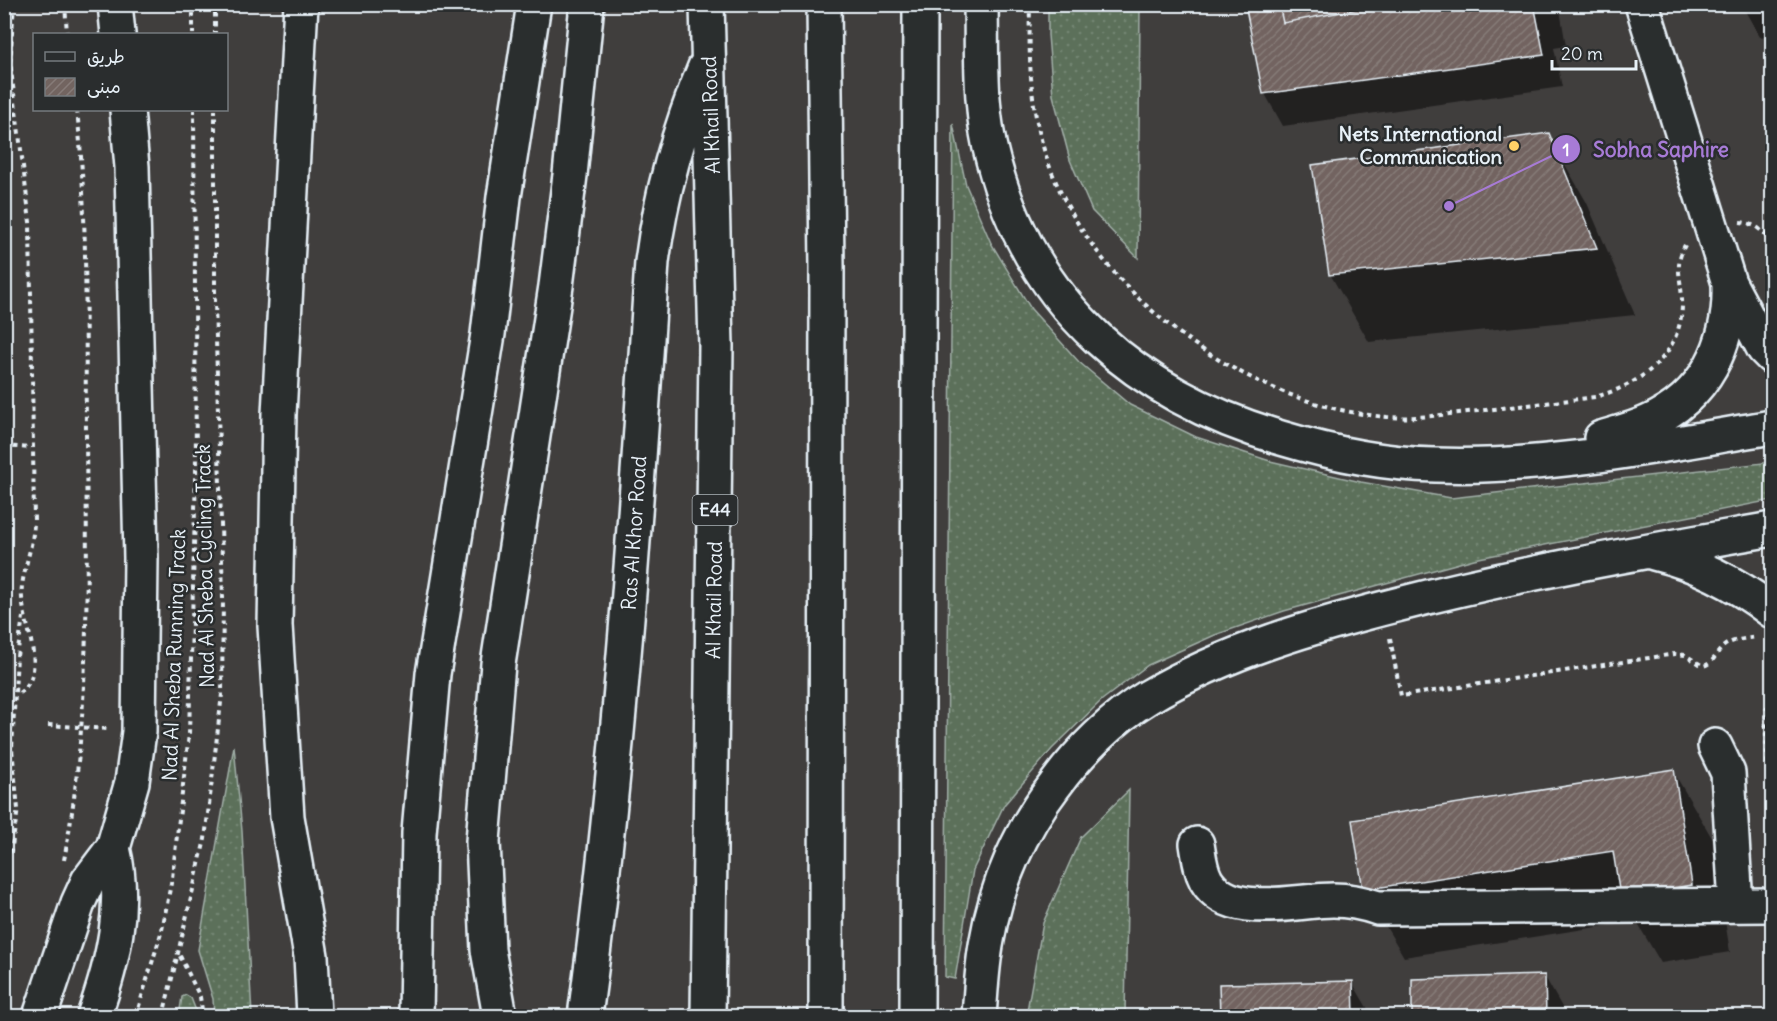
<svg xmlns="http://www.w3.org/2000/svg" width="1777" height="1021" font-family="Delius,'Playpen Sans Arabic',sans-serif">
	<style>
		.grass { fill: url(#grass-dots); stroke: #a2b0a9; stroke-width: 1.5 }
		.shadow { fill: #0007 }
		.building { fill: url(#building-hatch); stroke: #e8f1f8; stroke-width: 1.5 }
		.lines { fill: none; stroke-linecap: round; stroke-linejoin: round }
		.minor-casing { stroke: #e8f1f8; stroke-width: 38 }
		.highway-casing { stroke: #e8f1f8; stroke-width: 38 }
		.path { stroke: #e8f1f8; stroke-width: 4; stroke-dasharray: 4.5 4.5; stroke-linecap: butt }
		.minor { stroke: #2a2d2e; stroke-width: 33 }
		.highway { stroke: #2a2d2e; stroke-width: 33 }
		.poi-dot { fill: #ffd166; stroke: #2a2d2e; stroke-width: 2 }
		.labels { text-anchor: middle; stroke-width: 5; stroke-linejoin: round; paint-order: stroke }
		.shield { fill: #2a2d2e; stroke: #afb6bb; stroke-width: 1.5 }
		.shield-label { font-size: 18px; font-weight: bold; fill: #e8f1f8 }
		.street-label { font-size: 20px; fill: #e8f1f8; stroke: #2a2d2e }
		.poi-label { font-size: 20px; font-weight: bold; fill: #e8f1f8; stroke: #2a2d2e; text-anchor: end }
		.leader { fill: none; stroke: #a77bd6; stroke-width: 2 }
		.callout-dot { fill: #a77bd6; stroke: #2a2d2e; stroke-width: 2 }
		.mark-label { font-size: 18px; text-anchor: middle; font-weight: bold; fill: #fff }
		.callout-label { font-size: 21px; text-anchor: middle; font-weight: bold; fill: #a77bd6; stroke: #2a2d2e; stroke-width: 5; stroke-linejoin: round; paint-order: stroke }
	</style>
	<defs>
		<pattern id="grass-dots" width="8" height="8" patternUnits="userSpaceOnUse" patternTransform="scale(1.5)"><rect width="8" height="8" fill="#5c705a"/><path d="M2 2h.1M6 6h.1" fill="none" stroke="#738572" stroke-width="1.8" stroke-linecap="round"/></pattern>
		<pattern id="building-hatch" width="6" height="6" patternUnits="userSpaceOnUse" patternTransform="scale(1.5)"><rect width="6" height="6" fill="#726460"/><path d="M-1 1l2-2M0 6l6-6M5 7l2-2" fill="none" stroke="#867b78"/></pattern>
	</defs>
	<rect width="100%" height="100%" fill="#403e3d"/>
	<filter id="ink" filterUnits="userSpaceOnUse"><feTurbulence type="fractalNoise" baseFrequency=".0167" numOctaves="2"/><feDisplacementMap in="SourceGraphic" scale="12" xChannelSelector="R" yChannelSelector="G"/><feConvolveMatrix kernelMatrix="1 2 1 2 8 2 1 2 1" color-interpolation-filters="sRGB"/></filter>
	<g filter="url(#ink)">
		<path class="grass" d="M1048 5H1140L1138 258 1092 211 1070 160 1053 95 1048 35Z
			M953 124 966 185 991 243 1031 309 1079 362 1130 405 1196 437 1270 461 1361 482 1451 498 1772 462V500L1474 559 1284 611 1215 635 1148 665 1102 700 1052 749 1004 805 973 870 955 979 945 977Z
			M234 746 242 831 252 1016H214L213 999 198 950Z
			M1129 790 1125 1016H1026L1043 923 1081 837Z
			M186 995 191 998 198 1016H179L182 997Z"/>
		<path class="shadow" d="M1246 4H1559L1566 46 1554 48 1562 87 1283 126 1265 94Z
			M1741 4H1772V35L1760 37Z
			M1548 135 1587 203 1635 315 1369 342 1330 274Z
			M4 173 8 180 10 200H4Z
			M1673 771 1712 838 1730 952 1661 963 1636 921 1404 957 1364 890Z
			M1545 977 1567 1016H1414L1413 980Z
			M1352 982 1372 1016H1221V985Z"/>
		<path class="building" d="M1245 4H1534L1544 55 1263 94Z
			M1279 4H1384L1283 23Z
			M1549 133 1597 248 1329 275 1312 165Z
			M1674 769 1692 885 1620 896 1613 851 1363 890 1352 820Z
			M1545 975 1546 1016H1412V979Z
			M1353 981 1354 1016H1220L1219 984Z"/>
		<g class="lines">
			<g class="minor-casing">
				<path id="minor" d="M115 4 118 34
					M301 4 279 414 275 626 287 817 311 956 314 1016
					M981 4C982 56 979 110 993 160 1032 308 1139 396 1281 438 1331 453 1383 464 1435 465 1548 469 1661 445 1772 427
					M1642 4 1729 283 1764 349 1772 357
					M1601 438C1617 433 1634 429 1649 422 1705 397 1731 344 1729 285
					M1654 553C1699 564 1736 583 1772 611
					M1715 746 1728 773 1736 905
					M1197 844C1199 856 1200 869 1206 880 1229 920 1296 900 1333 900 1349 900 1363 903 1378 908L1772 905
					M40 1016 78 903 88 881 113 848 132 782 139 732 141 558 132 167 127 110
					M94 1016C113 962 127 905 113 848
					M979 1016C981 991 982 965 987 940 996 885 1021 829 1055 785 1079 752 1113 718 1148 697 1226 651 1316 625 1404 603 1525 572 1649 551 1772 529"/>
			</g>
			<g class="highway-casing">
				<path id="highway" d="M707 4 716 346 708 1016
					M824 4 827 267 826 1016
					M416 1016 419 833 433 674 488 334 504 197 534 4
					M500 1016 488 950 483 841 498 664 556 286 570 175 587 4
					M585 1016C619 766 636 514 652 262 661 194 678 131 705 67
					M917 1016 920 4"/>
			</g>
			<path class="path" d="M14 4 10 62 30 222 34 522C33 547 25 563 22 586 18 619 54 673 16 695
				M65 4 67 34
				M193 4V34
				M215 4V34
				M1030 4C1029 47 1029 89 1039 131 1073 280 1237 405 1387 417 1417 419 1448 414 1478 411 1517 406 1556 402 1595 397 1643 384 1684 353 1682 299 1681 278 1674 265 1685 245
				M1740 222C1758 224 1767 233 1772 250
				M4 446 31 448
				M1390 638 1401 696 1675 654 1685 655 1703 666C1715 663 1715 653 1724 646 1733 639 1746 639 1757 637
				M1772 698 1765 712 1772 865
				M48 725 108 729
				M64 860C91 718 87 575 86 431 85 324 88 216 77 110
				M4 870 12 846 18 809 12 749 17 656 23 617
				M180 956 200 997 203 1016
				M136 1016 162 930 172 878 189 734 196 472 194 110
				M163 1016 205 839 222 694 223 598 215 301V110"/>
			<use href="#minor" class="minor"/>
			<use href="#highway" class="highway"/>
		</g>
	</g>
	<circle class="poi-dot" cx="1514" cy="146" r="6"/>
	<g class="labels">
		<rect class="shield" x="692.5" y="495" width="45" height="30" rx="4.5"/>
		<g class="shield-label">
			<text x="715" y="516">E44</text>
		</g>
		<g class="street-label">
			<text transform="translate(711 115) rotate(-92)" y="7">Al Khail Road</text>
			<text transform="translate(634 533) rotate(-86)" y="7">Ras Al Khor Road</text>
			<text transform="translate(205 566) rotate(-91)" y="7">Nad Al Sheba Cycling Track</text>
			<text transform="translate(714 600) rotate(-89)" y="7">Al Khail Road</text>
			<text transform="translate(174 655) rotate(-88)" y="7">Nad Al Sheba Running Track</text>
		</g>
		<g class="poi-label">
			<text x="1502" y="141">Nets International<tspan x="1502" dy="23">Communication</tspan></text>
		</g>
	</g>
	<path class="leader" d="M1449 206L1566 149"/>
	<g class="callout-dot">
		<circle cx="1449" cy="206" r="6"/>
		<circle cx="1566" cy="149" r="15"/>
	</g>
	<g class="mark-label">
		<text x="1566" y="156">1</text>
	</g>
	<g class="callout-label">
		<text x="1661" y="157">Sobha Saphire</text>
	</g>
	<rect width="1777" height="1021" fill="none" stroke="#2a2d2e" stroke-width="24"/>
	<rect x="12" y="12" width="1753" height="997" fill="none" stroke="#e8f1f8" stroke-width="2" filter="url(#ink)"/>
	<rect x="33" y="33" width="195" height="78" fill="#2a2d2e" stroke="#767b7f" stroke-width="1.5"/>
	<rect x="45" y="52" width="30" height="9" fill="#2a2d2e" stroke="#767b7f" stroke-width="1.5"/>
	<text x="87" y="63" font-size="18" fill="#e8f1f8">طريق</text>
	<rect x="45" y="78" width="30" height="18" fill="url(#building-hatch)" stroke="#767b7f" stroke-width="1.5"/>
	<text x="87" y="93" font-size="18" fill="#e8f1f8">مبنى</text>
	<path d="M1552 60v9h84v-9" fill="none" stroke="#e8f1f8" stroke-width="3"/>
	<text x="1561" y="60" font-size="18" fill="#e8f1f8" stroke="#2a2d2e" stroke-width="4.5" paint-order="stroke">20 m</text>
</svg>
